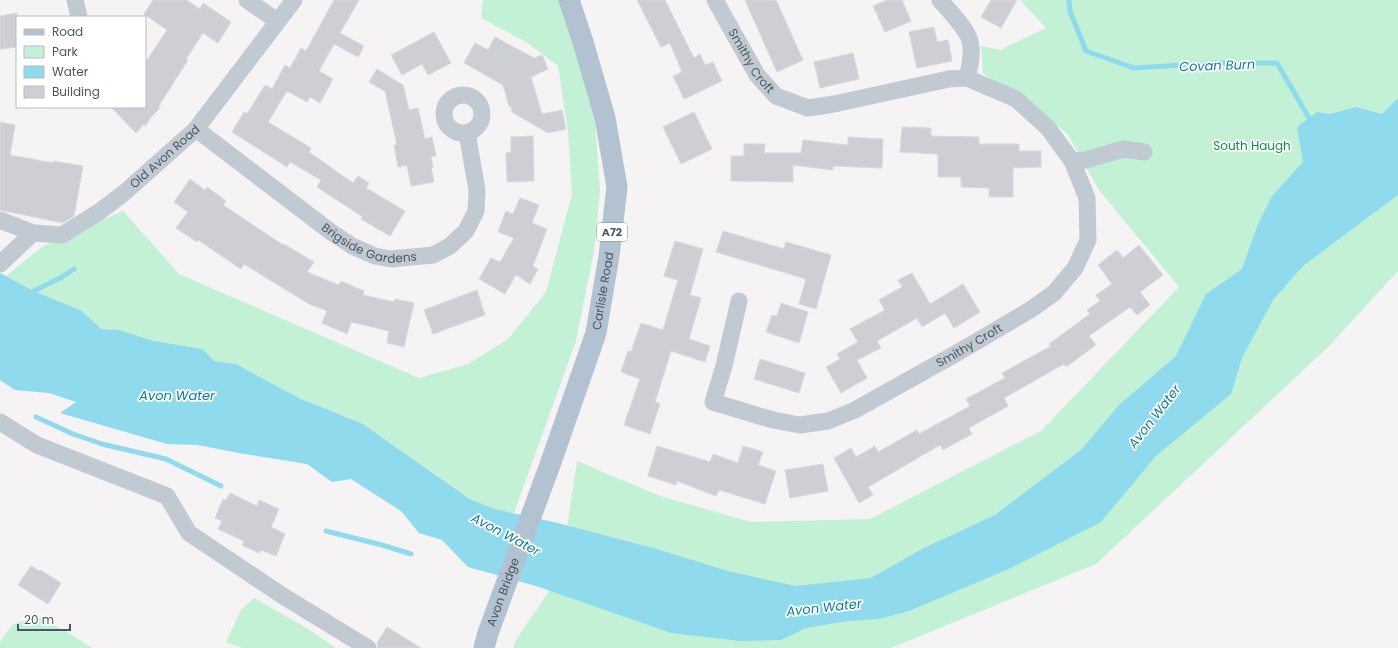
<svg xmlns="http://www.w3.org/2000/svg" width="1398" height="648" font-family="Poppins,sans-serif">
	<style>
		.green { fill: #c3f1d5 }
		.water { fill: #90daee }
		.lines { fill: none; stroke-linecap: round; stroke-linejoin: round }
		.stream { stroke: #90daee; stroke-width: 5 }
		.building { fill: #cdcfd5; stroke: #d7d9de }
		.minor { stroke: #c1cad2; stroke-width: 17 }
		.major { stroke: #b3c2d1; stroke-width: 21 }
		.labels { text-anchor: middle; stroke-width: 3.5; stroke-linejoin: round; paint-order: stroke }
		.shield { fill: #fff; stroke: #808990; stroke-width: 1 }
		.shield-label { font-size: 11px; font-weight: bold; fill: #4a5661 }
		.street-label { font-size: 12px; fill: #4a5661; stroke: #fff }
		.park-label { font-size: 12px; fill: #17864f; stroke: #fff }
		.water-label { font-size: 13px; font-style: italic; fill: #0c7c9b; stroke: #fff }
	</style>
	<rect width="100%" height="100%" fill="#f5f3f3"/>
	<path class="green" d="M483 0H558L574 47 595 122 600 190 594 251 576 341 514 513 495 509 471 499 363 424 299 398 236 364 214 361 203 349 154 341 119 330 100 329 82 311 34 291 6 276 42 247 123 211 179 274 419 378 468 364 508 339 546 292 572 194 568 131 558 66 526 42 481 18Z
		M1020 0H1398V271L1328 347 1096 564 891 648H513L516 640 560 575 577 461 660 496 751 522 870 519 1041 431 1179 287 1099 190 1068 135 1034 104 996 83 983 73 981 46 1000 50 1046 28Z
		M254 598 305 627 336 648H242L226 642 241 610Z
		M37 616 67 632 92 648H0V642L12 625Z"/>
	<path class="water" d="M1398 98V195L1303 266 1273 300 1242 358 1231 394 1156 456 1101 522 1011 568 909 611 879 619 848 621 806 628 781 640 741 641 671 633 536 586 468 567 442 540 419 533 401 511 351 479 332 482 307 464 239 453 198 445 167 444 60 413 76 402 49 393 15 390 0 380V273L34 291 82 311 101 329 119 330 154 341 203 349 214 361 236 364 299 398 363 424 470 499 495 509 558 523 657 549 728 571 795 586 871 578 924 548 995 515 1082 449 1119 405 1176 356 1206 294 1242 269 1258 224 1272 196 1303 162 1297 127 1317 112 1330 114 1356 107 1382 114Z"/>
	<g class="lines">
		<path class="stream" d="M1069 0 1070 11 1086 51 1134 68 1216 63H1277L1309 118 1313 121
			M34 291 62 277 74 269
			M36 417 73 434 102 444 166 459 221 486
			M326 531 382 545 411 554"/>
	</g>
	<path class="building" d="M153 0H186L200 9 203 3 231 22 218 43 203 33 186 59 188 60 158 107H161L151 117 145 127V123L136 133 111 107H145V63L167 30 144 14Z
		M334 0H359L340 33 364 46 358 57 334 44 319 71 333 79 320 103 310 97 307 102 287 91 268 122 311 148 309 152 353 183 358 176 369 183 366 188 405 211 390 236 361 219 363 217 317 187 321 180 290 162 287 167 232 132 244 112 247 114 265 85 272 89 285 65 290 68 301 48 306 51Z
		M637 0H665L694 58 700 54 705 65 713 62 722 81 684 99 673 76 682 72 670 43 661 47Z
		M745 0H776L803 60 777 72Z
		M887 0H902L911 21 885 32 873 6Z
		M991 0H1017L1001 28 981 17Z
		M17 13V47L0 49V16Z
		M934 27 937 42 948 40 952 61 917 68 909 32Z
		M434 32 451 63 428 75 422 64 402 75 391 55Z
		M495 37 534 58 542 55 548 69 531 77 542 114 562 110 566 129 548 133 512 112 511 106H509L503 85 464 63 475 43 488 50Z
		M853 53 859 79 820 88 814 62Z
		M377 69 403 85 409 110 418 108 425 139 432 137 436 156 431 157 433 167H431L434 182 411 186 407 165 398 167 394 145H397L385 91 369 82Z
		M694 112 712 149 681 164 663 127Z
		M0 122 15 125 10 155 53 163V161L83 166 74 216 63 223 0 210Z
		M902 127 931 128V136L979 137V144H1019V151H1041V167L1013 168V197H989V188L961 187V177H938V154L900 152Z
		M533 136 534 181 507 182 506 153 511 152V137Z
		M848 137 883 139 882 168 833 166V170L793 165V182L731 181V156H744V144H765L764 153H801L803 140 848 145Z
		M190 179 205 190 207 187 226 201 223 205 283 245 284 244 314 262 307 272 339 285 341 281 364 291 363 295 394 302 395 299 414 303 404 347 387 343 389 331 351 322 347 334 322 323 327 311 309 304 244 264 241 269 198 240 197 242 176 228 188 212 174 202Z
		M520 198 539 205 532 223 547 229 533 266 538 269 530 284 516 275 505 294 479 279 491 258 500 262 514 238 498 232 506 211 513 214Z
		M723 231 784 249 786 242 831 255 816 309 799 304 806 279 716 252Z
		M675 241 703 249 690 295 701 298 689 339 710 346 705 362 671 351 655 402 660 404 650 434 624 425 640 379 621 372 628 351 631 352 641 323 663 330 678 280 664 276Z
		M1139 245 1163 275 1140 292 1150 305 1137 315 1130 307 1089 336 1096 345 1066 367 1064 364 1004 398 1008 406 969 428 972 434 943 450 940 445 868 487 873 495 859 503 834 458 851 448 856 457 875 446 878 452 917 430 919 434 970 406 966 399 1005 378 1002 373 1051 346 1049 344 1090 314 1087 310 1100 301 1096 295 1112 284 1098 265 1117 250 1123 258Z
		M912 273 930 304 963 284 980 312 954 328 945 313 922 327 917 318 877 341 881 348 857 360 867 378 841 393 826 367 840 359 837 354 858 342 850 329 885 310 879 300 902 287 898 280Z
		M477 290 485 315 433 334 424 310Z
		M781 303 808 312 799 343 766 332 772 315 777 316Z
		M760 359 805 373 799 393 754 379Z
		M657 446 710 462 713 454 738 463 743 446 763 452 758 465 776 471 765 504 719 490 716 496 677 481 676 485 648 476Z
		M823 464 828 491 790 498 785 470Z
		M230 493 257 506 259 500 279 509 271 527 285 534 276 556 261 550 259 553 242 545 244 541 218 529 222 521 215 518 223 499 226 501Z
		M31 566 39 571 40 570 61 583 48 604 18 585Z
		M387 627 421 648H378L377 643Z"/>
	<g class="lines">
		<g class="minor">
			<path d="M75 0 79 17"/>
			<path d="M247 0 277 21"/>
			<path id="s1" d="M715 0 757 75 776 96 808 108 834 104 949 79 967 78"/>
			<circle cx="463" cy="114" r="19"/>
			<path id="s2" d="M196 129 331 232 352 246 375 256 391 259 433 255 450 246 466 231 476 211 477 190 467 133"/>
			<path d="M1072 161 1086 160 1123 149 1144 152"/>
			<path d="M0 220 33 233"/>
			<path id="s3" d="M0 264 33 233 62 235 99 212 124 193 196 129 294 0"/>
			<path id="s4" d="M739 301 724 366 713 402 773 420 800 425 828 421 855 410 957 353 1030 310 1054 293 1075 268 1088 240 1087 198 1072 161 1048 128 1016 99 967 78C970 66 973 53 970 41 966 27 949 11 940 0"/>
			<path d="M0 422 37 445 167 496 189 533 283 596 368 648"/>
		</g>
		<path class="major" id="s5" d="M484 648 488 633 551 462 596 333 609 256 617 187 605 118 583 42 569 0"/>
	</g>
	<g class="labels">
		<rect class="shield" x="597" y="223" width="30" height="18" rx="3"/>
		<g class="shield-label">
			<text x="612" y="236">A72</text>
		</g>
		<g class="street-label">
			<text dy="4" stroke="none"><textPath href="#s1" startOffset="71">Smithy Croft</textPath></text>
			<text dy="4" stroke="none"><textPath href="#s3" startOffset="204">Old Avon Road</textPath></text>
			<text dy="4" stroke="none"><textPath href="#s2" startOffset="211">Brigside Gardens</textPath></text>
			<text dy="4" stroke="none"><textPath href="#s5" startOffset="377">Carlisle Road</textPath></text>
			<text dy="4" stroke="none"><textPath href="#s4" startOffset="383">Smithy Croft</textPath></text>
			<text dy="4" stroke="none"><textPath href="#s5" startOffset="59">Avon Bridge</textPath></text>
		</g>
		<g class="park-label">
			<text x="1252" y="150">South Haugh</text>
		</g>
		<g class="water-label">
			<text transform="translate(1217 65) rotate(-2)" y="5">Covan Burn</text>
			<text x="177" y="400">Avon Water</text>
			<text transform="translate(1154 416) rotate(-52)" y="5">Avon Water</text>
			<text transform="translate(506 534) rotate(28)" y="5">Avon Water</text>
			<text transform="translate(824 607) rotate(-6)" y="5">Avon Water</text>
		</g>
	</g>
	<rect x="16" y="16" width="130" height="92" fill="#ffffff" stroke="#b7bbc0"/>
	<rect x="24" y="29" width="20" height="6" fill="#b3c2d1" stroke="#b7bbc0"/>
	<text x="52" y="36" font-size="12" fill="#4a5661">Road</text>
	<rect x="24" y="46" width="20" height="12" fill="#c3f1d5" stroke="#b7bbc0"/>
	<text x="52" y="56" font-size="12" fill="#4a5661">Park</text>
	<rect x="24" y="66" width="20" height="12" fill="#90daee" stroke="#b7bbc0"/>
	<text x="52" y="76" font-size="12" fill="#4a5661">Water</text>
	<rect x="24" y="86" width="20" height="12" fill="#cdcfd5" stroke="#b7bbc0"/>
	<text x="52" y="96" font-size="12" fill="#4a5661">Building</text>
	<path d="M18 624v6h52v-6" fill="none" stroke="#4a5661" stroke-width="2"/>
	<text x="24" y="624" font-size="12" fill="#4a5661" stroke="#ffffff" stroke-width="3" paint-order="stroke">20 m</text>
</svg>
